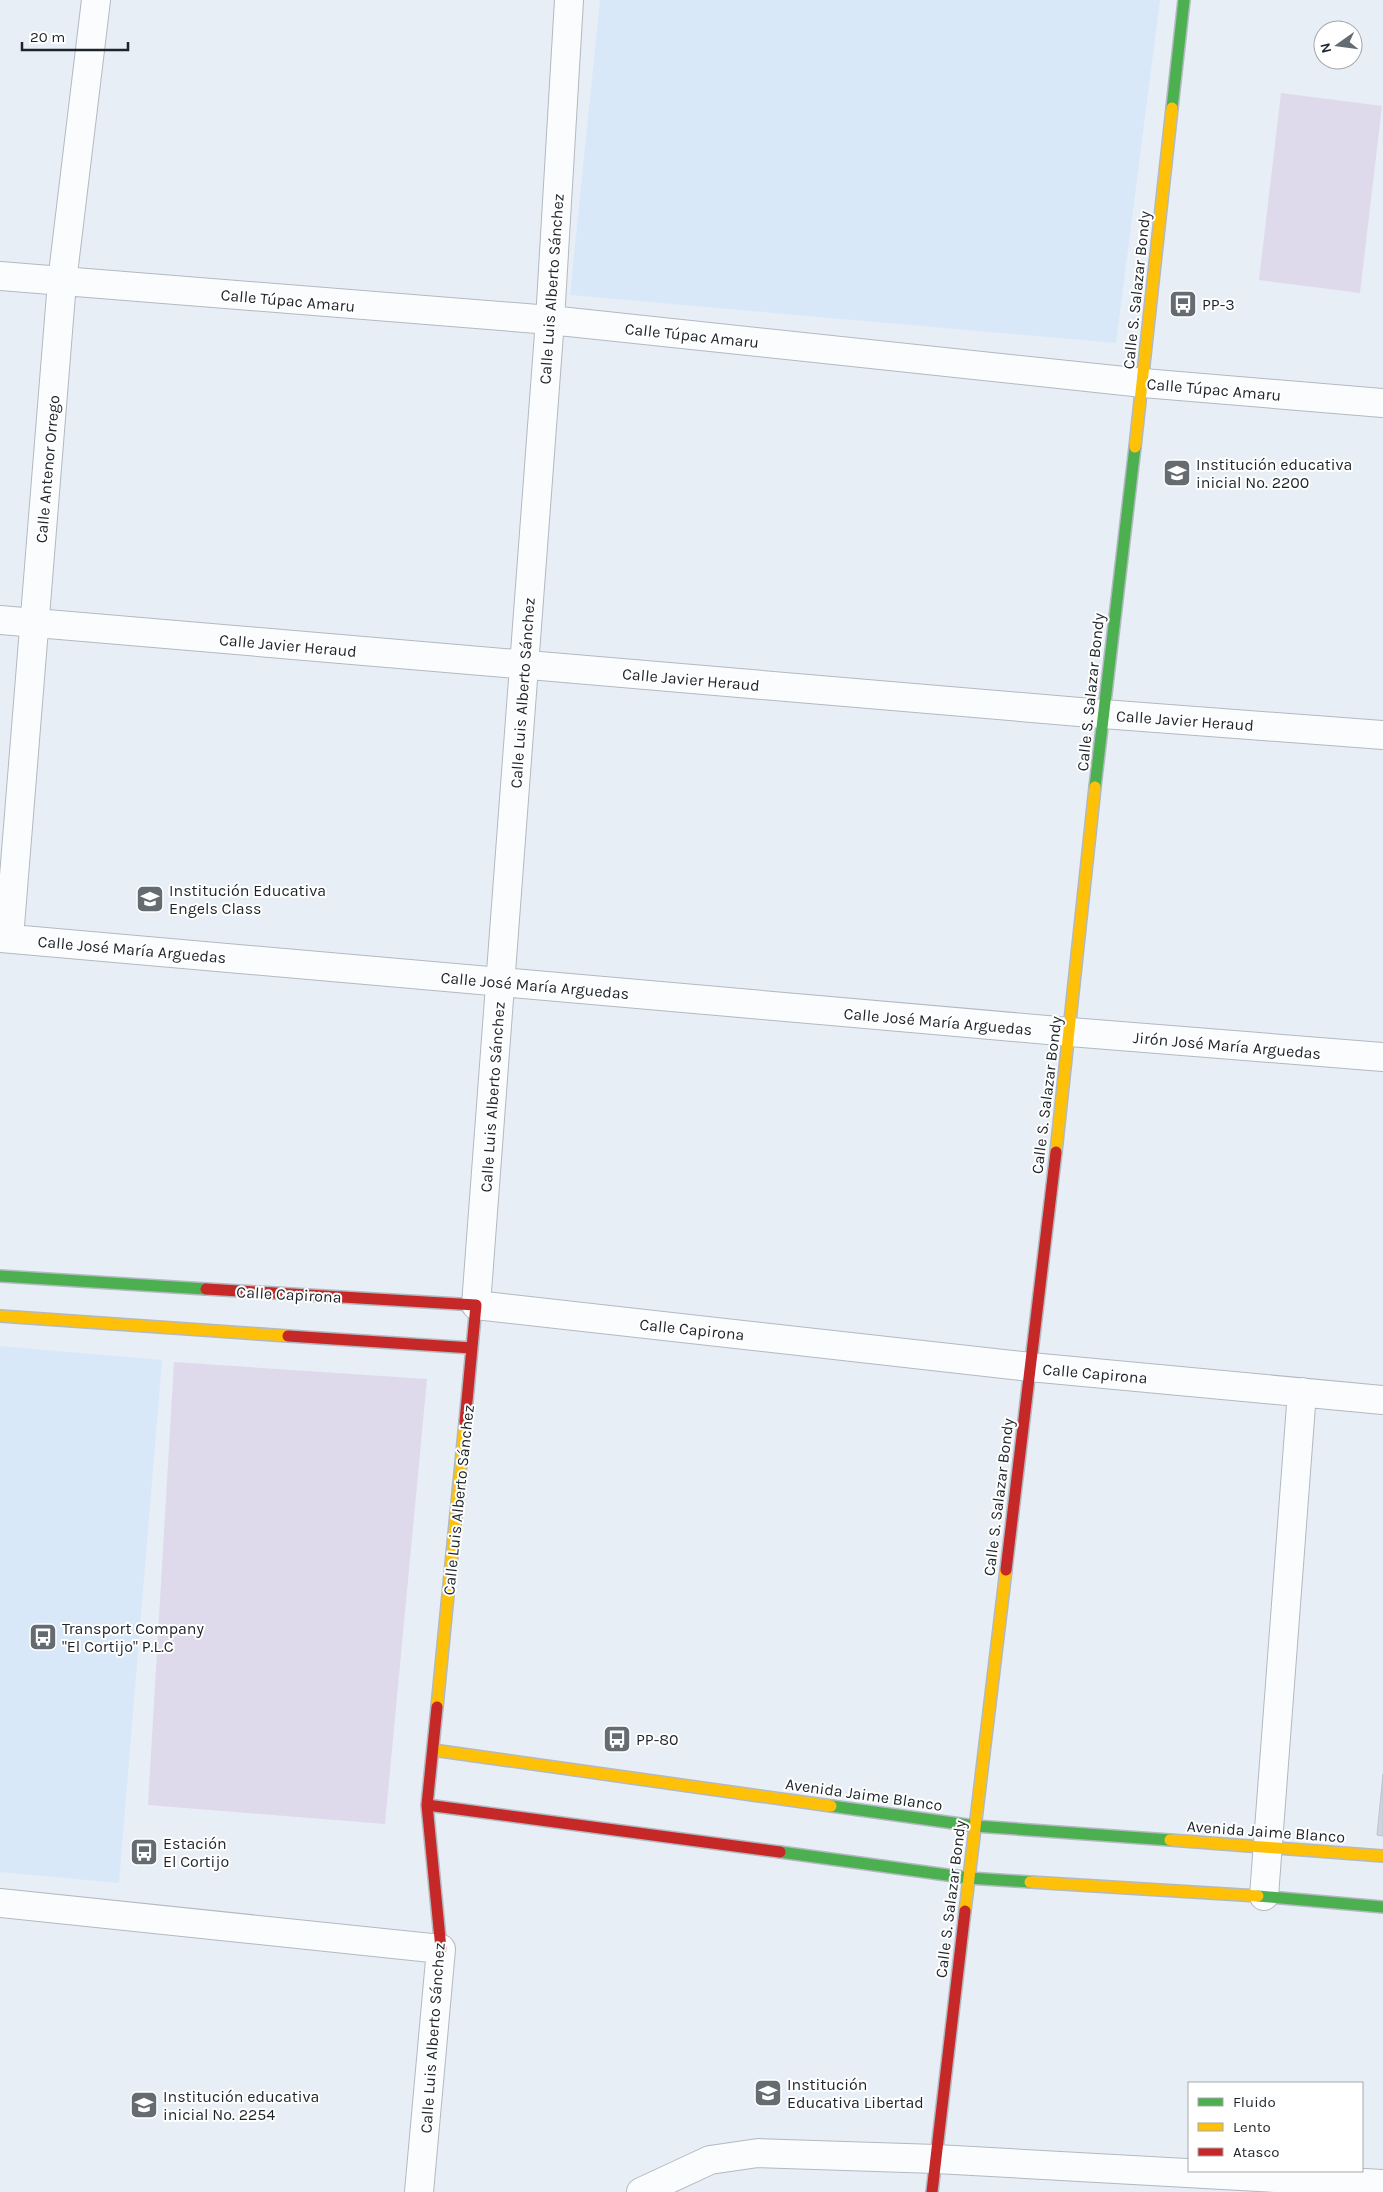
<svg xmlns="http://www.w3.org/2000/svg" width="1383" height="2192" font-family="Karla,sans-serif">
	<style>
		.built { fill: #d8e8f8 }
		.green { fill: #dedaec }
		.building { fill: #cfd3dc; stroke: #bfc3cb }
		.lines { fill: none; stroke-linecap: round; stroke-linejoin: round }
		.street-casing { stroke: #b3b9c0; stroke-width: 30 }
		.fast-casing { stroke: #b3b9c0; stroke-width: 14 }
		.slow-casing { stroke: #b3b9c0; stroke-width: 14 }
		.jam-casing { stroke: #b3b9c0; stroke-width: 14 }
		.street { stroke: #fbfcfe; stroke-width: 28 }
		.fast { stroke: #4caf50; stroke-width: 11 }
		.slow { stroke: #ffc107; stroke-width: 11 }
		.jam { stroke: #c62828; stroke-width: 11 }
		.labels { text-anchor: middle; stroke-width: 4; stroke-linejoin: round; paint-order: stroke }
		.street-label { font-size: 16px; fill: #1d242a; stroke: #fff }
		.poi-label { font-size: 16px; fill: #1d242a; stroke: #fff; text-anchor: start }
	</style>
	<rect width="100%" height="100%" fill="#e7eef6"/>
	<path class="built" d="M600 0H1160L1116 343 570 295Z
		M0 1346 162 1360 119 1883 0 1872Z"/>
	<path class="green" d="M1281 93 1382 106 1360 293 1259 280Z
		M174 1362 427 1379 385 1824 148 1805Z"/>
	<path class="building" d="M1383 1774V1836L1377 1835Z"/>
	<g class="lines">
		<g class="street-casing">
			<path id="street" d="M569 0 550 320 476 1305 1030 1367 1383 1400
				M0 276 550 320 1143 383 1383 403
				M0 620 1103 714 1383 735
				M0 938 1070 1032 1383 1057
				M9 938 62 282 96 0
				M1264 1896 1302 1392
				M0 1903 441 1949 419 2192
				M641 2192 710 2160 758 2153 936 2159 1383 2184"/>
		</g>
		<g class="fast-casing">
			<path id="fast" d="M1172 108 1184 0
				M1095 787 1135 447
				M0 1276 206 1289
				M831 1806 975 1826 1170 1840
				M780 1852 969 1878 1030 1882
				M1258 1896 1383 1907"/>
		</g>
		<g class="slow-casing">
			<path id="slow" d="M1135 447 1172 108
				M1056 1152 1095 787
				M0 1316 288 1336
				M437 1707 465 1422
				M433 1750 831 1806
				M1170 1840 1383 1856
				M1030 1882 1258 1896
				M965 1911 1006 1570"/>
		</g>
		<g class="jam-casing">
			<path id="jam" d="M206 1289 476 1305 465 1422
				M288 1336 472 1348
				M1006 1570 1056 1152
				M437 1707 427 1805 441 1949
				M427 1805 780 1852
				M932 2192 965 1911"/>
		</g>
		<use href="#street" class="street"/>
		<use href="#fast" class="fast"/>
		<use href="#slow" class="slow"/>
		<use href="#jam" class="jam"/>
	</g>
	<defs>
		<g id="bus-square" transform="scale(1.4375)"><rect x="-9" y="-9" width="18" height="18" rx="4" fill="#646b71" stroke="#fff"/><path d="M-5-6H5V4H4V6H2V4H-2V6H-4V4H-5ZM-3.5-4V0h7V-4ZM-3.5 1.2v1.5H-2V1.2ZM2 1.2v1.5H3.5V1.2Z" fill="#fff"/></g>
		<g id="school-square" transform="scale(1.4375)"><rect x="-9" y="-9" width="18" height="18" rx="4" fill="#646b71" stroke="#fff"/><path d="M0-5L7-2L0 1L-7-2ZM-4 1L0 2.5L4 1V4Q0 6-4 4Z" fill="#fff"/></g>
	</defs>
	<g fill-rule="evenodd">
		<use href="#bus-square" x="1183" y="304"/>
		<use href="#school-square" x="1177" y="473"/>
		<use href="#school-square" x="150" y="899"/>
		<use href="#bus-square" x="43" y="1637"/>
		<use href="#bus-square" x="617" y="1739"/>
		<use href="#bus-square" x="144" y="1852"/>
		<use href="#school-square" x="768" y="2093"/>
		<use href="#school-square" x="144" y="2105"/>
	</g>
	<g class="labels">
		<g class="street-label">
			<text transform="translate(551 289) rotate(-86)" y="6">Calle Luis Alberto Sánchez</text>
			<text transform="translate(1136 290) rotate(-84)" y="6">Calle S. Salazar Bondy</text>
			<text transform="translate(288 300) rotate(5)" y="6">Calle Túpac Amaru</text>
			<text transform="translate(692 335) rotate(6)" y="6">Calle Túpac Amaru</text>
			<text transform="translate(1214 389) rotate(5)" y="6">Calle Túpac Amaru</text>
			<text transform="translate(47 469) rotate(-85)" y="6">Calle Antenor Orrego</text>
			<text transform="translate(288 645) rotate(5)" y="6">Calle Javier Heraud</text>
			<text transform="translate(691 679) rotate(5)" y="6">Calle Javier Heraud</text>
			<text transform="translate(1090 692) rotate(-84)" y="6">Calle S. Salazar Bondy</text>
			<text transform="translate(522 693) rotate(-86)" y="6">Calle Luis Alberto Sánchez</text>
			<text transform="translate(1185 720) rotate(4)" y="6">Calle Javier Heraud</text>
			<text transform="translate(132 949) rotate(5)" y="6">Calle José María Arguedas</text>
			<text transform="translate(535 985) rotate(5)" y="6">Calle José María Arguedas</text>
			<text transform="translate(938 1021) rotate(5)" y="6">Calle José María Arguedas</text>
			<text transform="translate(1227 1045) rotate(5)" y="6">Jirón José María Arguedas</text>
			<text transform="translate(1046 1095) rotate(-83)" y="6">Calle S. Salazar Bondy</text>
			<text transform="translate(492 1097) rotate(-86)" y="6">Calle Luis Alberto Sánchez</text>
			<text transform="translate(289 1294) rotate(3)" y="6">Calle Capirona</text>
			<text transform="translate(692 1329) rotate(6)" y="6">Calle Capirona</text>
			<text transform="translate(1095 1373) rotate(5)" y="6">Calle Capirona</text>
			<text transform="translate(998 1497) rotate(-83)" y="6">Calle S. Salazar Bondy</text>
			<text transform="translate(458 1500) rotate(-84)" y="6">Calle Luis Alberto Sánchez</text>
			<text transform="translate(864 1794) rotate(8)" y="6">Avenida Jaime Blanco</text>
			<text transform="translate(1266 1831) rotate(4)" y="6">Avenida Jaime Blanco</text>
			<text transform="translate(950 1899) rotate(-83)" y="6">Calle S. Salazar Bondy</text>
			<text transform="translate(432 2038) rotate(-86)" y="6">Calle Luis Alberto Sánchez</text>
		</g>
		<g class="poi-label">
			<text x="1202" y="310">PP-3</text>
			<text x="1196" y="470">Institución educativa<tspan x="1196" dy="18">inicial No. 2200</tspan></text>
			<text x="169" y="896">Institución Educativa<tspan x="169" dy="18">Engels Class</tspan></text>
			<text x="62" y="1634">Transport Company<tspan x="62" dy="18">"El Cortijo" P.L.C</tspan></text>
			<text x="636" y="1745">PP-80</text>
			<text x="163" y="1849">Estación<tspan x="163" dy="18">El Cortijo</tspan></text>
			<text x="787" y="2090">Institución<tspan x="787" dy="18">Educativa Libertad</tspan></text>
			<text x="163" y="2102">Institución educativa<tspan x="163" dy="18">inicial No. 2254</tspan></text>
		</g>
	</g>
	<rect x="1188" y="2082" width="175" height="90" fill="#ffffff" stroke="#a5a7aa"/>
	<rect x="1198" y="2098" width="25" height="8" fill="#4caf50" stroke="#a5a7aa"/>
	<text x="1233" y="2107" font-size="15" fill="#1d242a">Fluido</text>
	<rect x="1198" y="2123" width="25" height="8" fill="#ffc107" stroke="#a5a7aa"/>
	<text x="1233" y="2132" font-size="15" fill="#1d242a">Lento</text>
	<rect x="1198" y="2148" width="25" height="8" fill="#c62828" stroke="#a5a7aa"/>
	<text x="1233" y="2157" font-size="15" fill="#1d242a">Atasco</text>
	<g transform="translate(1338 45) rotate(256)"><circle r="24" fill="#ffffff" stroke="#a5a7aa"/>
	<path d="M0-4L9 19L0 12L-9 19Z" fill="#646b71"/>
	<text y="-8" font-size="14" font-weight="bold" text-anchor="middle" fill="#1d242a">N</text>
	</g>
	<path d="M22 42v8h106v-8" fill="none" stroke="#1d242a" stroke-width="2.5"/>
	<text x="30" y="42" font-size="15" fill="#1d242a" stroke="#ffffff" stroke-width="4" paint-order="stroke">20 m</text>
</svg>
